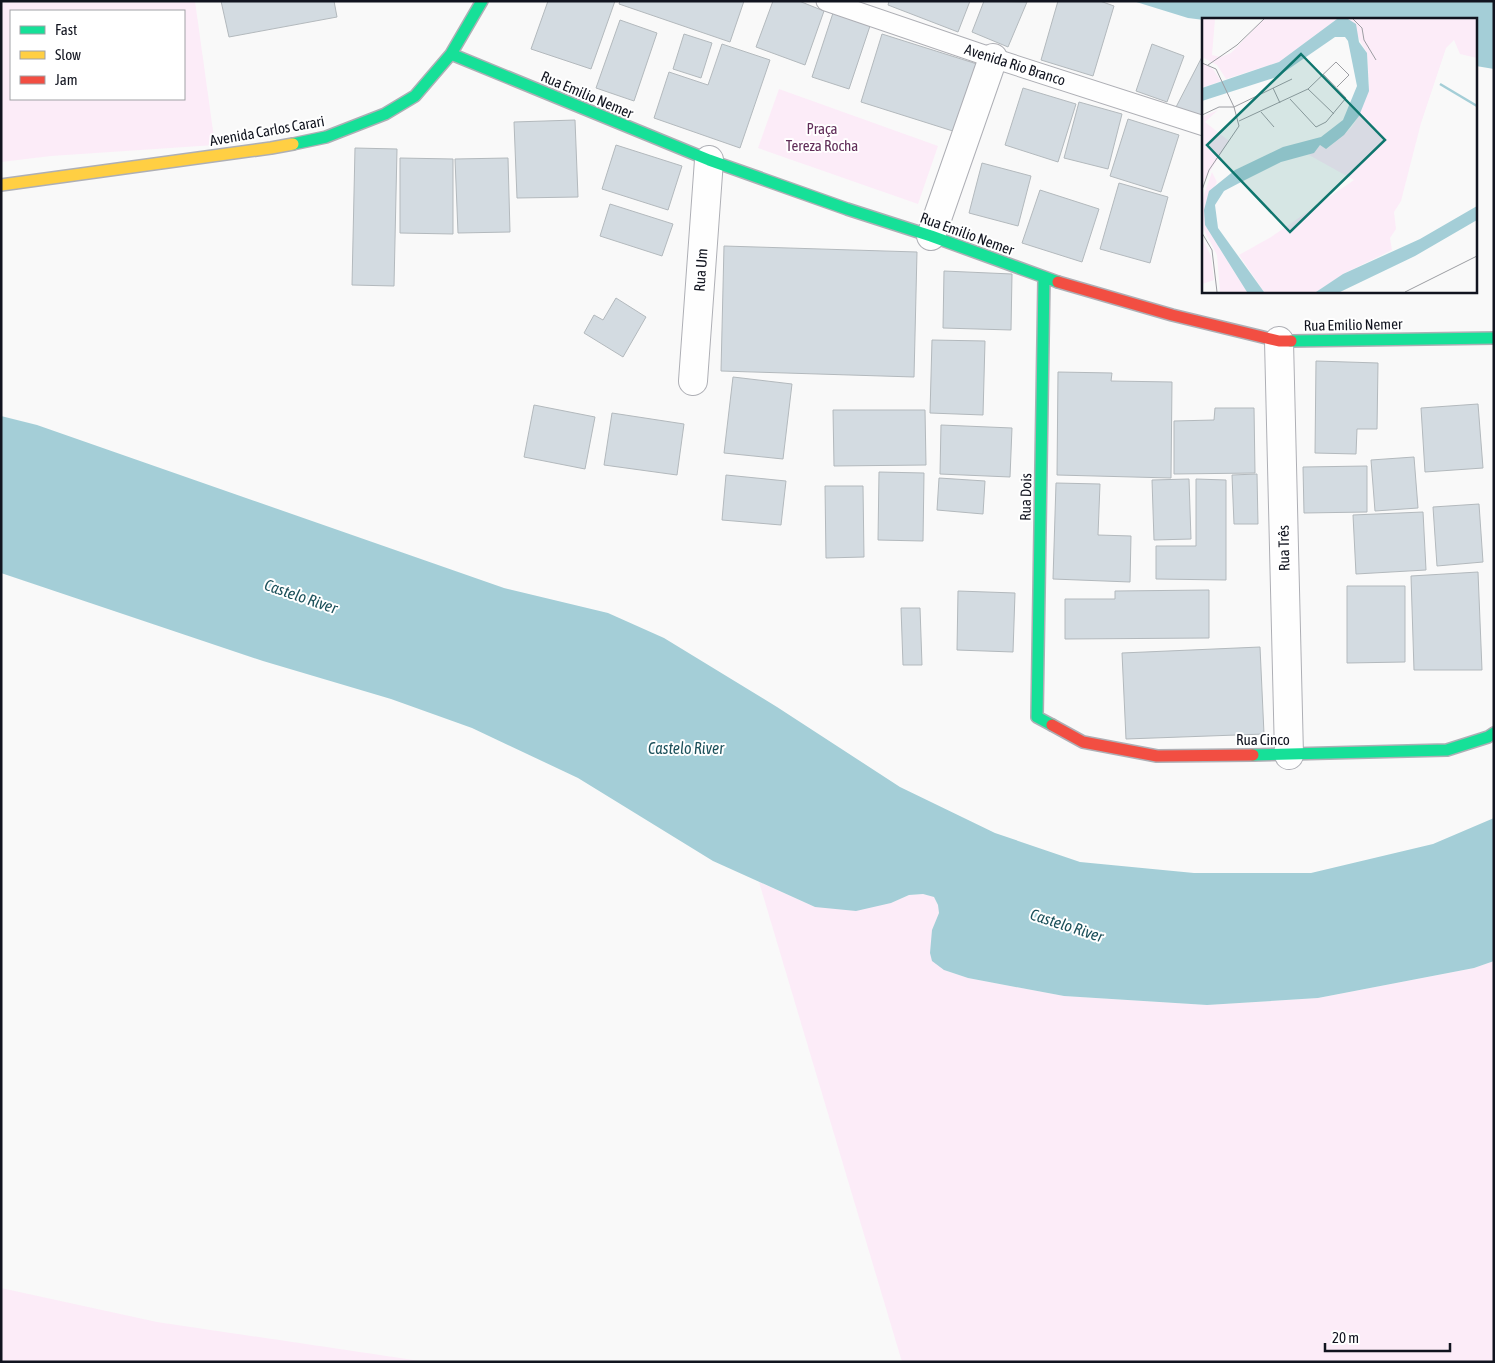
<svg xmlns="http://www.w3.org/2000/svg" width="1495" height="1363" font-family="'Asap Condensed',sans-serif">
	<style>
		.green { fill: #fcecf8; fill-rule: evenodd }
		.water { fill: #a4ced7 }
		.building { fill: #d3dbe1; stroke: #b3b9bd }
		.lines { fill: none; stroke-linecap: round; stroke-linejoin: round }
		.lane-casing { stroke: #aeafb5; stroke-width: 21 }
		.street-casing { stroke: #aeafb5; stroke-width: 30 }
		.fast-casing { stroke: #aeafb5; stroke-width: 14 }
		.slow-casing { stroke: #aeafb5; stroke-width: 14 }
		.jam-casing { stroke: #aeafb5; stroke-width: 14 }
		.lane { stroke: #fefefe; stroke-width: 19 }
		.street { stroke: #fefefe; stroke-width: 28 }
		.fast { stroke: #16e098; stroke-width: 11 }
		.slow { stroke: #ffcf43; stroke-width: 11 }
		.jam { stroke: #f24e42; stroke-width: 11 }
		.labels { text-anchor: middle; stroke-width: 4; stroke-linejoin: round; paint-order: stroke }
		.street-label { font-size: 15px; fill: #11141f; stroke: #fff }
		.park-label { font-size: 15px; fill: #602d58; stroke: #fff }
		.water-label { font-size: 16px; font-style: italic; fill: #1c505a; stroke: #fff }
		.inset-river { fill: none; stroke: #a4ced7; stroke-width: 2.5 }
		.inset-road { fill: none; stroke: #9c9da2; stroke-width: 1 }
		.view { fill: #0f766e; fill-opacity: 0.15; stroke: #0f766e; stroke-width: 2.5 }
		.inset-edge { fill: none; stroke: #11141f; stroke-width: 2.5 }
	</style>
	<rect width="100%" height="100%" fill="#f9f9f9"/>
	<path class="green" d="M1 1H195L215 145 51 156 1 162ZM11 11H184V99H11Z
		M779 89 938 146 918 204 758 148Z
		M759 882 815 907 891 903 909 895 923 894 934 897 938 905 939 913 932 931 944 970 968 978 1064 996 1207 1005 1318 998 1474 968 1494 961V1362H902Z
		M1 1288 157 1322 427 1362H1Z"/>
	<path class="water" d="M1133 1H1494V69L1476 66V19H1204V20L1188 18Z
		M1 416 37 425 504 588 608 613 664 638 777 707 900 787 995 833 1080 862 1194 873H1311L1433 844 1494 818V961L1474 968 1318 998 1207 1005 1064 996 968 978 944 970 932 961 930 953 932 930 939 913 938 905 934 897 923 894 909 895 891 903 856 911 815 907 713 861 578 778 472 728 391 699 263 661 1 573Z"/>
	<path class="building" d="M221 1H334L337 17 229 37Z
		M548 1H615L591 69 531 49Z
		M620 1H744L730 42 619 4Z
		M773 1H799L824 11 805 65 756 47Z
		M889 1H970L958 32 888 5Z
		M984 1 1027 2 1008 47 972 32Z
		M1058 1H1100L1114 6 1093 76 1041 60Z
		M833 13 870 26 849 89 812 77Z
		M620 20 657 33 634 101 596 88Z
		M684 34 712 43 701 78 673 69Z
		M882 34 977 64 956 132 861 102Z
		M722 44 770 60 740 148 654 118 669 72 708 85Z
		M1152 44 1184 56 1167 102 1136 91Z
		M1204 53V123L1175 109Z
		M1023 88 1076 104 1058 162 1005 145Z
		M1079 102 1122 114 1108 169 1064 158Z
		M1128 119 1179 135 1161 192 1110 176Z
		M575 120 578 197 517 198 514 122Z
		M616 145 682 166 668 210 602 189Z
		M355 148 397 149 394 286 352 285Z
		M400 158 453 159V234L400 233Z
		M508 158 510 232 458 233 455 159Z
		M982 163 1031 176 1018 226 969 213Z
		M1119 183 1168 197 1150 263 1100 249Z
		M1040 190 1099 209 1082 262 1022 243Z
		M610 204 673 224 662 256 600 236Z
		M724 246 917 252 914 377 721 371Z
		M944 271 1012 274 1011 330 943 328Z
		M616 298 646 317 623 357 584 333 594 315 603 320Z
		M932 340 985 341 983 415 930 413Z
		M1316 361 1378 363 1377 429H1357L1356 454 1315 453Z
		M1058 372 1112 373 1111 381 1172 382 1171 478 1057 475Z
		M733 377 792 384 783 459 724 453Z
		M1478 404 1483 468 1425 472 1421 408Z
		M534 405 595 417 585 469 524 457Z
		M1215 408H1254L1255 473 1174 474V421L1214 420Z
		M833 410H925L926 465 834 466Z
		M612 413 684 424 677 475 604 465Z
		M941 425 1012 428 1010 477 940 474Z
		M1414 457 1418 508 1375 511 1371 460Z
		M1367 466V512L1304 513 1303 467Z
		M879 472 924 473 923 541 878 540Z
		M1257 474 1258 524H1234L1232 475Z
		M726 475 786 481 781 525 722 520Z
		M939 478 985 481 983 514 937 510Z
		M1189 479 1191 539 1154 540 1152 480Z
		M1196 479 1226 480V580L1156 579V546H1196Z
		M1056 483 1100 484 1098 535 1131 536 1130 582 1053 579Z
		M825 486H863L864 557 826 558Z
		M1479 504 1483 562 1437 566 1433 507Z
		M1423 512 1426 570 1356 574 1353 515Z
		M1478 572 1482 670H1414L1411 576Z
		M1347 586H1405V662L1347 663Z
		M1209 590V638L1065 639V599H1115V591Z
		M958 591 1015 593 1013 652 957 650Z
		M901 608H920L922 665H903Z
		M1260 647 1264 734 1126 739 1122 653Z"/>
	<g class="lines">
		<g class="lane-casing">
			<path id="lane" d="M826 1 993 58 1204 126"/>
		</g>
		<g class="street-casing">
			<path id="street" d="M931 236 993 58
				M1279 341 1289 755
				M693 381 709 160"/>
		</g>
		<g class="fast-casing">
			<path id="fast" d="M451 54 709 160 847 209 931 236 1058 282
				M293 144 326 137 385 114 415 96 451 54 482 1
				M1044 278 1037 717 1052 725
				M1291 341 1494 338
				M1253 755 1447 750 1488 737 1494 733"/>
		</g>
		<g class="slow-casing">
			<path id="slow" d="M1 185 271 148 293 144"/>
		</g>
		<g class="jam-casing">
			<path id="jam" d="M1058 282 1172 315 1279 341H1291
				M1052 725 1083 742 1157 756 1253 755"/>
		</g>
		<use href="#lane" class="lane"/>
		<use href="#street" class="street"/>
		<use href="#fast" class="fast"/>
		<use href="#slow" class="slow"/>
		<use href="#jam" class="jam"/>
	</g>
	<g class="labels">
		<g class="street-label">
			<text transform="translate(1015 65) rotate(18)" y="5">Avenida Rio Branco</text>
			<text transform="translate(587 95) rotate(23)" y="5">Rua Emilio Nemer</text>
			<text transform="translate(267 131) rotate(-10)" y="5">Avenida Carlos Carari</text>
			<text transform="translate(967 234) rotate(20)" y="5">Rua Emilio Nemer</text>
			<text transform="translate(701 270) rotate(-86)" y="5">Rua Um</text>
			<text transform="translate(1353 325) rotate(-1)" y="5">Rua Emilio Nemer</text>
			<text transform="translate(1026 497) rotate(-89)" y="5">Rua Dois</text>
			<text transform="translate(1284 548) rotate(-91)" y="5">Rua Três</text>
			<text x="1263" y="745">Rua Cinco</text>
		</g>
		<g class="park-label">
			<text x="822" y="134">Praça<tspan x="822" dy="17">Tereza Rocha</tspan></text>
		</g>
		<g class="water-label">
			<text transform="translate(301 596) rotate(19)" y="6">Castelo River</text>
			<text x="686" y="754">Castelo River</text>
			<text transform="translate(1067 925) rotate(18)" y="6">Castelo River</text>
		</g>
	</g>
	<g transform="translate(1202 18)">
		<rect width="275" height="275" fill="#f9f9f9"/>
		<path d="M0 1H13L10 37 19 39 29 35 62 1H135L77 44 24 61 15 47 0 39ZM146 1H275V40L258 36 252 22 244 30 219 105 199 183 192 194 194 211 188 220 190 232 141 256 114 274H62L37 237 69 219 152 162 107 137 119 127 126 130 149 110 157 98 167 66 165 35ZM0 45 11 51 19 63 0 70ZM16 92 3 104 27 123 0 166V99ZM10 154 15 164 3 186V207L45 274H18L15 237 0 208V182ZM0 220 9 238 12 262 0 266Z" fill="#fcecf8"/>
		<path d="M135 1H146L154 6 157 24 165 35 167 73 157 98 142 117 124 131 118 127 112 135 79 144 41 163 22 173 13 187 16 210 62 274H45L3 207 2 192 7 173 33 152 81 129 119 119 141 102 155 68 146 23 143 19H133L75 59 0 83V70L77 44ZM275 188V202L213 238 138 274H114L141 256 218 221Z" fill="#a4ced7"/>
		<path class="inset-river" d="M238 66 275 88"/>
		<path class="inset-road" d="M151 1 160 10 162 22 174 42M0 45 14 51 32 89 90 61M6 47 35 27 62 1M71 70 78 85M106 71 132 96M88 81 114 109 124 104 144 80 121 56M59 94 72 109M0 97 17 89H32L37 108 7 152 0 172M37 103 106 71 134 44 147 57 135 69M0 215 10 232 15 274M203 274 275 238"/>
		<path class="view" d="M99 36 183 122 88 214 5 127Z"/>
		<rect width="275" height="275" class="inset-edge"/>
	</g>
	<rect width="1495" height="1363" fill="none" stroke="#11141f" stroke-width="5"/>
	<rect x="10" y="10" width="175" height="90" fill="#ffffff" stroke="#a0a1a5"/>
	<rect x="20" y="26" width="25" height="8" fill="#16e098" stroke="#a0a1a5"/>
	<text x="55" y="35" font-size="15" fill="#11141f">Fast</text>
	<rect x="20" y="51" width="25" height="8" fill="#ffcf43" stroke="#a0a1a5"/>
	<text x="55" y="60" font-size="15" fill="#11141f">Slow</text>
	<rect x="20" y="76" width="25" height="8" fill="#f24e42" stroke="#a0a1a5"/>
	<text x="55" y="85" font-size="15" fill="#11141f">Jam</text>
	<path d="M1325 1343v8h125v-8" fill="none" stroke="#11141f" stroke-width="2.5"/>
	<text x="1332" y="1343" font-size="15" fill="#11141f" stroke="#ffffff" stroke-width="4" paint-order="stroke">20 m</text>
</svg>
